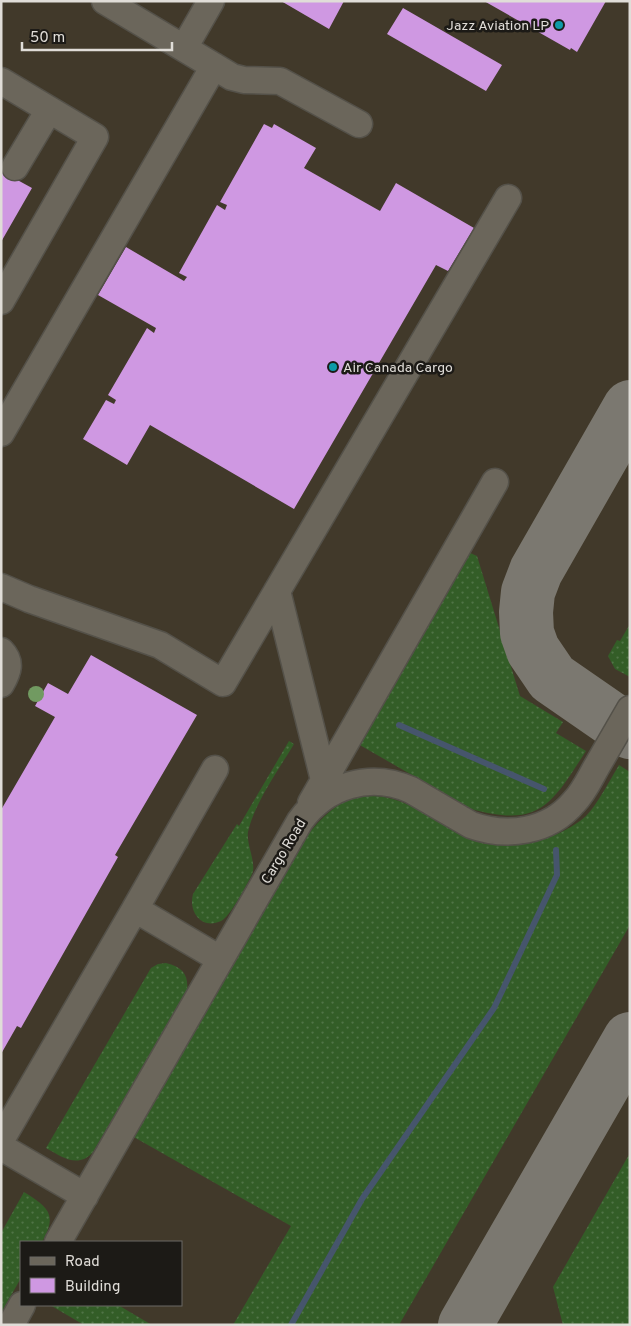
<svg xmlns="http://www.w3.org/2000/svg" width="631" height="1326" font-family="Overpass,sans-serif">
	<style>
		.built { fill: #41392a; fill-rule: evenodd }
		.grass { fill: url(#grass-dots) }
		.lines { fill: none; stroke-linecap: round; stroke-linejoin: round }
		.stream { stroke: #46556c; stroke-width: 6 }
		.taxiway { stroke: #7b7870; stroke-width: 54 }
		.building { fill: #cf98e2 }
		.minor-casing { stroke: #545149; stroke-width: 29 }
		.minor { stroke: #6b665b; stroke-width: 26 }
		.tree { fill: #719a61 }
		.culture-dot { fill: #0f9aa8; stroke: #1c1a16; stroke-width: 2 }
		.labels { text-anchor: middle; stroke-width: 5; stroke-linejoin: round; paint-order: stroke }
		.poi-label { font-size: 14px; fill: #e0ddd8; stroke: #1c1a16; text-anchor: end }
		.street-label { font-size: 14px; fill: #e0ddd8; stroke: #1c1a16 }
	</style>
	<defs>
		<pattern id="grass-dots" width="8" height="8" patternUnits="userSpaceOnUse" patternTransform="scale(1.25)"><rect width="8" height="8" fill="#335d27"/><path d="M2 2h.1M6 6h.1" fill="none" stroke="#507446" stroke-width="1.8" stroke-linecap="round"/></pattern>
	</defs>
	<rect width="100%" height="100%" fill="#363229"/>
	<path class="built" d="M1 1H630V1325H1ZM21 1242H181V1305H21Z"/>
	<path class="grass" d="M468 552 477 556 520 696 563 722 556 733 586 751C551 805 540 828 471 809L358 744Z
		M630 624V677L615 669 608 656 617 640 620 641Z
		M289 741 294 744C279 769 254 804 248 832 246 844 257 864 252 874 248 883 230 917 221 921 202 930 188 912 193 894L237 824 239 826Z
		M619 765 630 772V925L399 1325H233L291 1226 132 1136 303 840C316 825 330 807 349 800 388 786 422 812 454 830 462 834 470 839 478 842 513 851 559 840 586 816 597 805 610 780 619 765Z
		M166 963C183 967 189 975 187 992L93 1152C78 1169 62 1157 46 1148L151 968 158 964Z
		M630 1153V1325H563L553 1287Z
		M24 1192C48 1207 58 1214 42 1242H21V1278L1 1313V1233Z
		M50 1305H118L152 1325H84Z"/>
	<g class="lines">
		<path class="stream" d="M399 725 544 789
			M291 1325 362 1199 494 1008 557 875 556 850"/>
		<path class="taxiway" d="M630 407 536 571 528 592 526 612 527 633 533 650 552 678 630 732
			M465 1325 630 1039"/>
	</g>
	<path class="building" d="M281 1H344L329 29Z
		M484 1H606L577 52 571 48 570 50Z
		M403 8 502 65 486 91 387 34Z
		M264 124 272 128 274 124 316 148 304 168 380 211 396 183 474 228 448 271 436 265 294 509 150 425 127 465 83 439 106 400 114 404 116 400 108 395 147 328 154 333 156 328 98 295 126 247 184 281 187 277 179 273 217 205 225 210 227 205 220 202Z
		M1 171 32 188 1 242Z
		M91 655 197 715 115 855 118 857 21 1028 17 1026 1 1054V810L55 717 35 706 48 683 68 694Z"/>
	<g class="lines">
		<g class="minor-casing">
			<path id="minor" d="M105 1 232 77 244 80 280 81 359 124
				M184 48 211 1
				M1 81 95 137 1 301
				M15 167 49 110
				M1 433 214 66
				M1 587 29 599 160 645 223 683 508 198
				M277 591 324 780
				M1 651C12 662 8 672 1 684
				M311 803 495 482
				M135 909 215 769
				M1 1140 135 909 220 959
				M1 1147 85 1196
				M58 1242 300 821C326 785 370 772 411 790L471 825C507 838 549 832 574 802 584 792 590 778 597 766 608 747 619 728 630 709
				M11 1325 22 1305"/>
		</g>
		<use href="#minor" class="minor"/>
	</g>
	<circle class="tree" cx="36" cy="694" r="8"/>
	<g class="culture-dot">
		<circle cx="559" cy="25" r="5"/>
		<circle cx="333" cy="367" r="5"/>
	</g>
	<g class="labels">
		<g class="poi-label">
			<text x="549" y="30">Jazz Aviation LP</text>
			<text x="343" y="372" text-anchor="start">Air Canada Cargo</text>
		</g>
		<g class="street-label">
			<text transform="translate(283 851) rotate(-59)" y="5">Cargo Road</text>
		</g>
	</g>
	<rect width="631" height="1326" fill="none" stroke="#e0ddd8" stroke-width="5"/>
	<rect x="20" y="1241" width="162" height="65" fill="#1c1a16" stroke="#6a6864"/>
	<rect x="30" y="1257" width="25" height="8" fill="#6b665b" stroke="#6a6864"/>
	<text x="65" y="1266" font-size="15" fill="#e0ddd8">Road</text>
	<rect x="30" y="1278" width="25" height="15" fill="#cf98e2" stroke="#6a6864"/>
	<text x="65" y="1291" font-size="15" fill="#e0ddd8">Building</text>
	<path d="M22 42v8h150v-8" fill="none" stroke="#e0ddd8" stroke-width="2.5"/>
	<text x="30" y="42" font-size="15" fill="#e0ddd8" stroke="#1c1a16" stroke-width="4" paint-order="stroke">50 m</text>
</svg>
